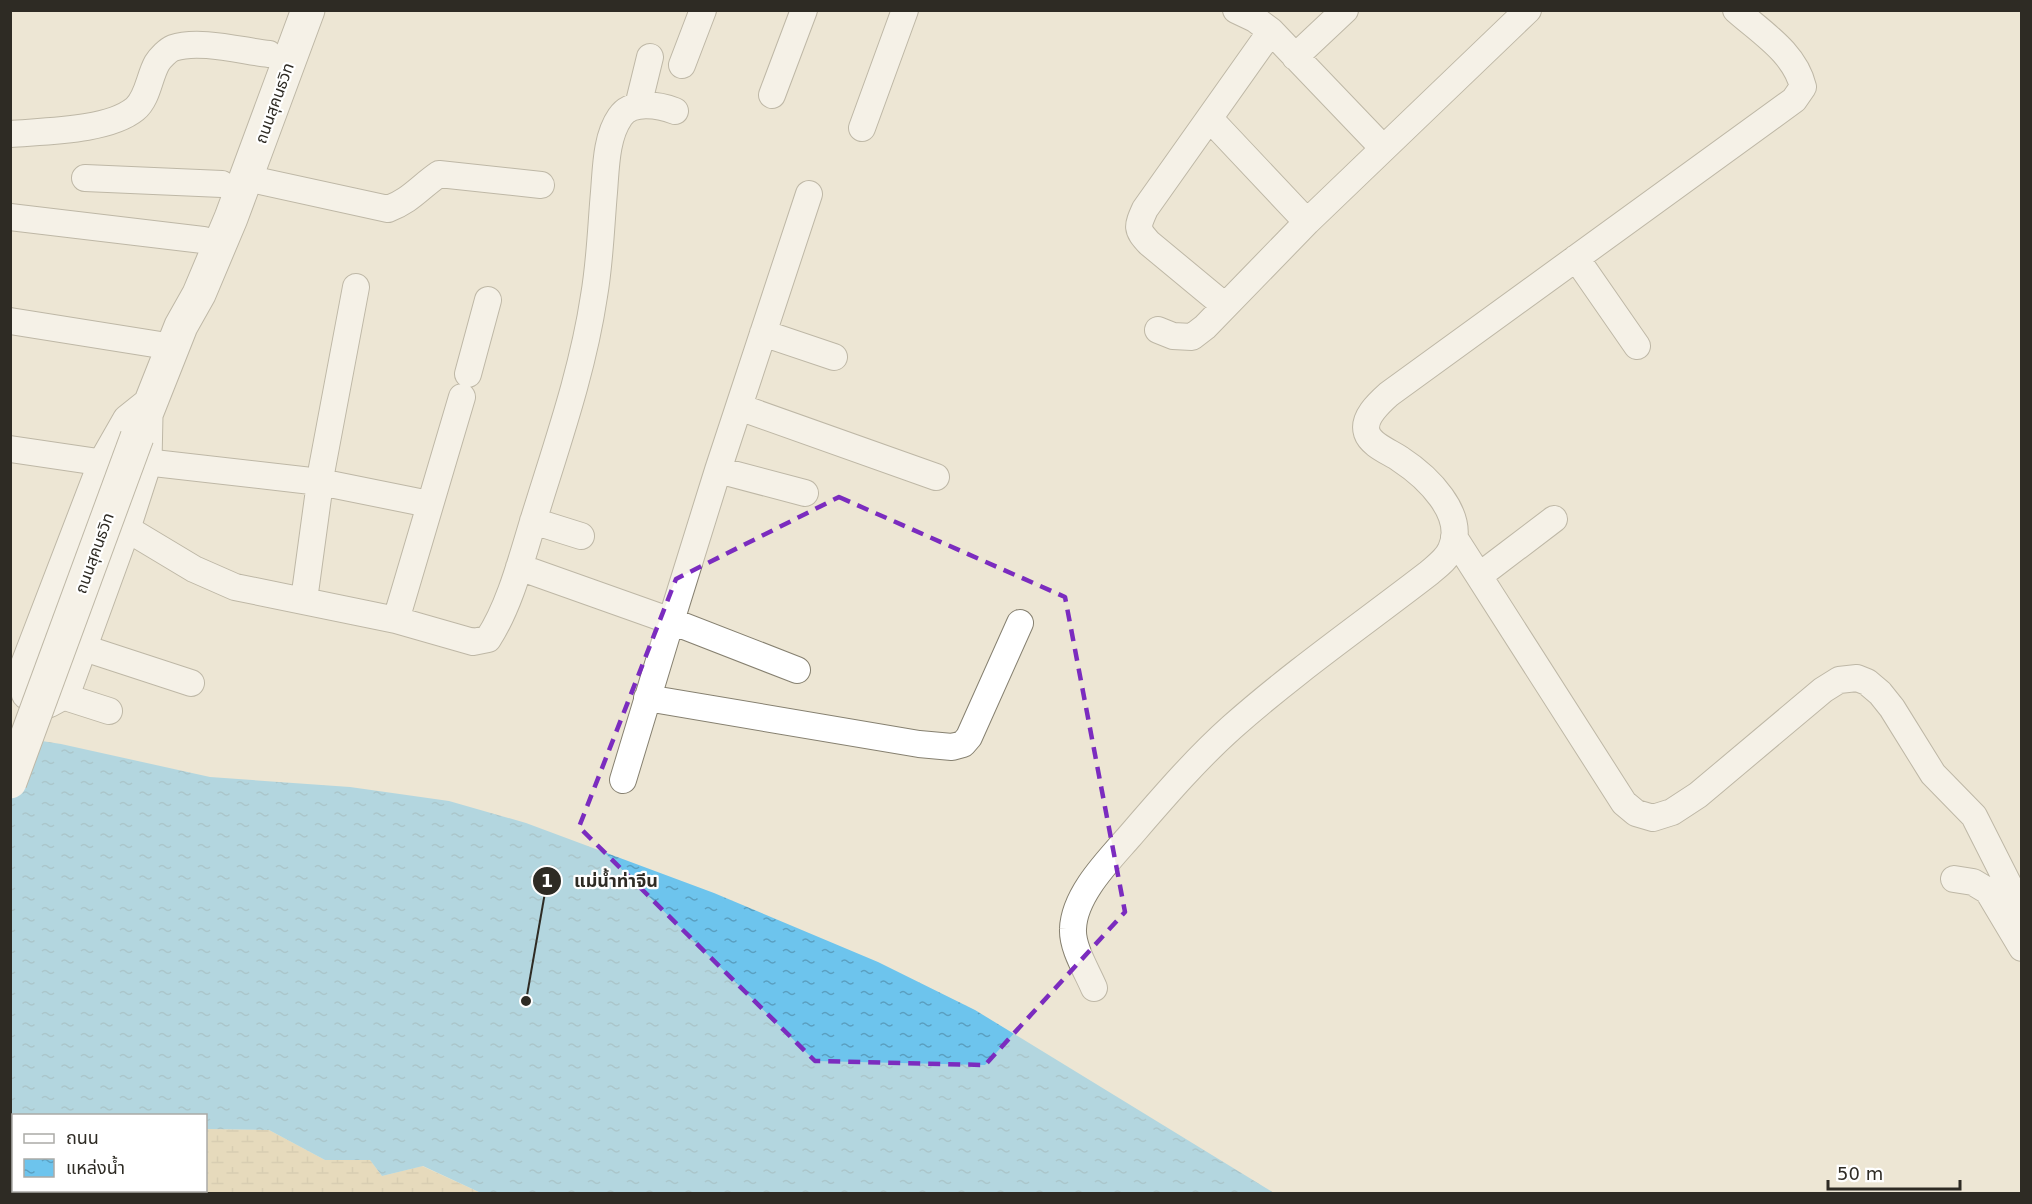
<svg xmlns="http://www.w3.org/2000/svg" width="2032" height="1204" font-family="'DejaVu Sans','Noto Sans Thai',sans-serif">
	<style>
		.wetland { fill: url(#wetland-marsh) }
		.water { fill: url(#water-ripples) }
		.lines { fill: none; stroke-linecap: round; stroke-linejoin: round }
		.minor-casing { stroke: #868070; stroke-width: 28 }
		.major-casing { stroke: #868070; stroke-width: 35 }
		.minor { stroke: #fff; stroke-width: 26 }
		.major { stroke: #fff; stroke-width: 33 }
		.major-bridge-casing { stroke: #868070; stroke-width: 35; stroke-linecap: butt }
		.major-bridge { stroke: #fff; stroke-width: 33 }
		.marked { fill: none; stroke: #7b2cbf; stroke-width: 4.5; stroke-dasharray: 12 8; stroke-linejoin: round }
		.labels { text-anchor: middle; stroke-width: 4.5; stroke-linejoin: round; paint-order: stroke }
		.street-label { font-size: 16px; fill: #2e2b24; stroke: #fff }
		.leader { fill: none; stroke: #2e2b24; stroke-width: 2 }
		.callout-dot { fill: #2e2b24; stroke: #fff; stroke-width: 2 }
		.mark-label { font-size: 18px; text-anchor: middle; font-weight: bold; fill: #fff }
		.callout-label { font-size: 18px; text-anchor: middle; font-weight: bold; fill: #2e2b24; stroke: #fff; stroke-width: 4.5; stroke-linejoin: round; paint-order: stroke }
	</style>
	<defs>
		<pattern id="wetland-marsh" width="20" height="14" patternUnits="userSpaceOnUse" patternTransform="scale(1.5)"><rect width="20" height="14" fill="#ddcda0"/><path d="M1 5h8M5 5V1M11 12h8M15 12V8" fill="none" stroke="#beb08a"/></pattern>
		<pattern id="water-ripples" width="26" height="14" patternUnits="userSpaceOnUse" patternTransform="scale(1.5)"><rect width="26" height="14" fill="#6dc4ed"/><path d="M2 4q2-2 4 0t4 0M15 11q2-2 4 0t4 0" fill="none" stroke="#5a9fc0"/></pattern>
	</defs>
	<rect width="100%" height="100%" fill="#ede6d4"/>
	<path class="wetland" d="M206 1129 269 1130 325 1160H370L382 1176 422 1166 481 1193 93 1194 101 1190H206Z"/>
	<path class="water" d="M10 736 61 744 210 777 350 787 449 801 526 823 714 893 878 962 975 1010 1274 1193H481L423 1166 382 1176 370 1160H325L269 1130 206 1129V1116H14V1190L101 1191 93 1194 11 1193Z"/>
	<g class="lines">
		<g class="minor-casing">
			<path id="minor" d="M1236 10 1255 19 1271 31 1383 148
				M1295 57 1345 10
				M682 65 703 10
				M772 95 804 10
				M638 106 650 57
				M1210 119 1307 222
				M862 128 905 10
				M10 134C45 131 108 131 135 109 148 98 149 77 157 63 160 58 168 50 173 48 199 39 242 51 269 54
				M85 178 222 184
				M246 178 388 209C410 201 420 187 439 174L541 185
				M10 217 203 240 220 244
				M1576 258 1637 346
				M1225 306 1149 243C1136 229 1137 227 1145 209L1271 31
				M10 321 173 347
				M1158 330 1173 336 1192 337 1205 327 1307 222 1528 10
				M763 333 834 357
				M468 374 488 300
				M739 407 936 477
				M10 449 105 463
				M145 462 320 482 429 504
				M718 470 805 493
				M533 521 581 536
				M124 527 194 569 235 587 396 620 473 642 488 639C511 604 523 553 536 512 558 441 583 370 594 296 600 262 601 226 604 192 606 168 606 137 620 117 631 100 659 105 675 111
				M1454 537 1624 803 1636 813 1653 818 1672 812 1698 795 1823 690 1839 680 1857 678 1867 682 1880 693 1892 708 1933 774 1974 816 2022 911
				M519 567 671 621 718 470 809 194
				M1479 576 1554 519
				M304 600 322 468 356 287
				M396 620 462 397
				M81 647 191 683
				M59 695 109 711
				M647 698 919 744 952 747 963 744 969 737 1020 623
				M623 780 671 621 797 670
				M1954 879 1973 882 1988 891 2022 948
				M1094 988C1087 971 1072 948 1073 929 1074 895 1108 861 1129 837 1161 800 1195 760 1232 727 1294 672 1363 624 1429 573 1437 566 1447 559 1451 549 1467 514 1426 476 1400 459 1390 452 1371 445 1367 433 1362 418 1379 403 1389 394L1794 100 1803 87C1795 53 1762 33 1736 10"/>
		</g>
		<g class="major-casing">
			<path id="major" d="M146 415 145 462 124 527 66 686 59 695 48 701 28 693 27 666 105 463 129 421 149 405
				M141 427 181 326 199 294 231 218 308 10"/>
		</g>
		<use href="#minor" class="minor"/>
		<use href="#major" class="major"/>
		<g class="major-bridge-casing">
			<path id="major-bridge" d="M10 782 137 437"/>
		</g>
		<use href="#major-bridge" class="major-bridge"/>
	</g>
	<path d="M0 0H2032V1204H0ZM839 497 1065 597 1125 912 985 1065 815 1061 579 827 676 579Z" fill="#ede6d4" fill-opacity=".55" fill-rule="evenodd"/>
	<path class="marked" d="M839 497 1065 597 1125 912 985 1065 815 1061 579 827 676 579Z"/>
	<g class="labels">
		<g class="street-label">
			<text transform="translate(274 103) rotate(-70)" y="6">ถนนสุคนธวิท</text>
			<text transform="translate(94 553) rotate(-70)" y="6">ถนนสุคนธวิท</text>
		</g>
	</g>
	<path class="leader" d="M526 1001L547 881"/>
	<g class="callout-dot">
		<circle cx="526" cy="1001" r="6"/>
		<circle cx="547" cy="881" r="15"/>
	</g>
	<g class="mark-label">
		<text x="547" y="887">1</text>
	</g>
	<g class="callout-label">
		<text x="616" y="887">แม่น้ำท่าจีน</text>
	</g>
	<rect width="2032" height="1204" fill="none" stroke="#2e2b24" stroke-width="24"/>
	<rect x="12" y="1114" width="195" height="78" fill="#ffffff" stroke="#abaaa7" stroke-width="1.5"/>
	<rect x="24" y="1134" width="30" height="9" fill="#ffffff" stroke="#abaaa7" stroke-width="1.5"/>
	<text x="66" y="1144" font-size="18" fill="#2e2b24">ถนน</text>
	<rect x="24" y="1159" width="30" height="18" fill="url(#water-ripples)" stroke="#abaaa7" stroke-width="1.5"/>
	<text x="66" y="1174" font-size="18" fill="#2e2b24">แหล่งน้ำ</text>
	<path d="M1828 1180v9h132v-9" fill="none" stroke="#2e2b24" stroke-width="3"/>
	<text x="1837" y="1180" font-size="18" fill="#2e2b24" stroke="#ffffff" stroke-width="4.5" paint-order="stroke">50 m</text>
</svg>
